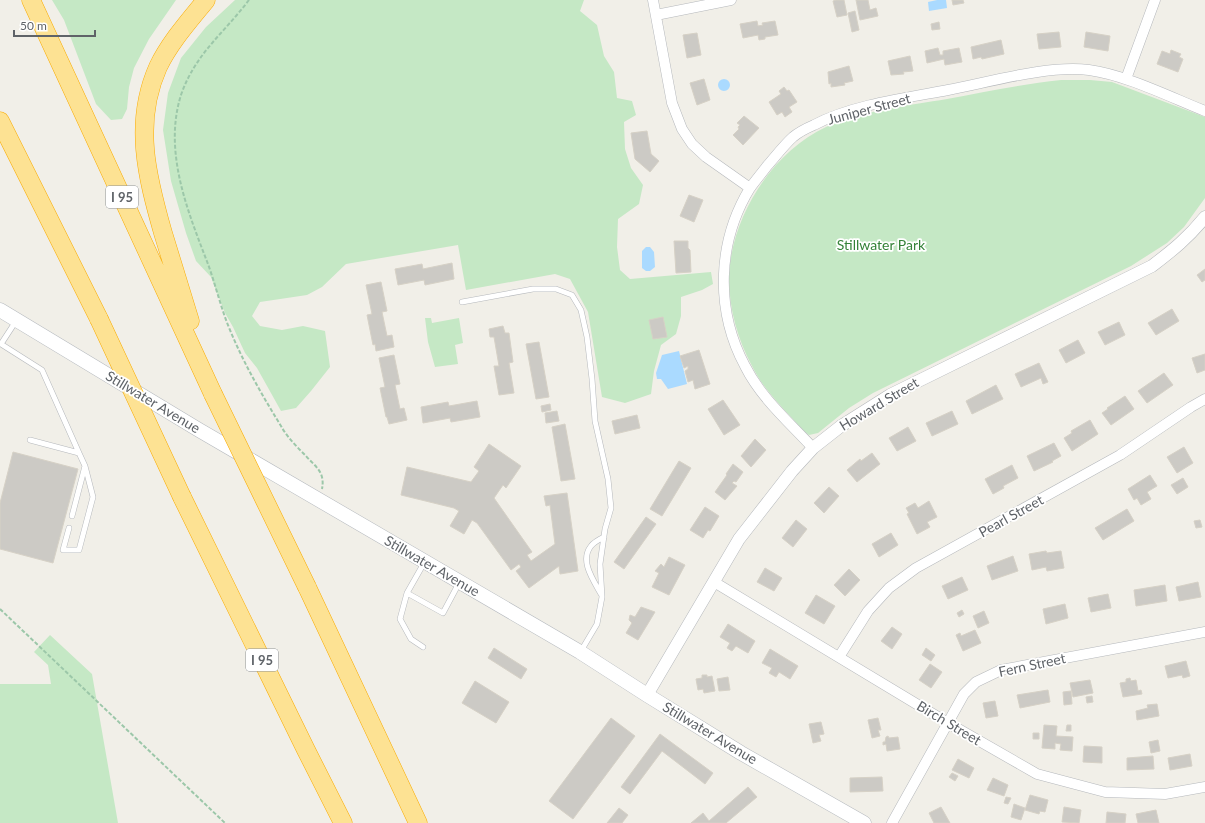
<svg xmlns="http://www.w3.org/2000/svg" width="1205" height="823" font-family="Lato,sans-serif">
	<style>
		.green { fill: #c5e8c5 }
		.water { fill: #aadaff }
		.building { fill: #cccac5; stroke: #d6d1c6 }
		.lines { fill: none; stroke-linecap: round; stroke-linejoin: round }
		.service-casing { stroke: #b5b8bc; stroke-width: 6 }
		.minor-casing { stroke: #b5b8bc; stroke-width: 11 }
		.tertiary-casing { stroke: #b5b8bc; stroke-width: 13 }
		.secondary-casing { stroke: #b6babf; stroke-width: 15 }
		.motorway-casing { stroke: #f9ab00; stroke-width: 19 }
		.path { stroke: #9cc7a9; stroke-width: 2; stroke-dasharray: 4 2; stroke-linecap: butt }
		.service { stroke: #fff; stroke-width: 5 }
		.minor { stroke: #fff; stroke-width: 10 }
		.tertiary { stroke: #fff; stroke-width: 12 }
		.secondary { stroke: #fff; stroke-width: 14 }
		.motorway { stroke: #fde293; stroke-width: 18 }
		.motorway-bridge-casing { stroke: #f9ab00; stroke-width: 19; stroke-linecap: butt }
		.motorway-bridge { stroke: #fde293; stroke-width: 18 }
		.labels { text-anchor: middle; stroke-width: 3.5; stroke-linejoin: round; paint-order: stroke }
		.shield { fill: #fff; stroke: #8f9295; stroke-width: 1 }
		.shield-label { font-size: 13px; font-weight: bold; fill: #5f6368 }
		.street-label { font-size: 14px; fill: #5f6368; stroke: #fff }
		.park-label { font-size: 14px; fill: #348238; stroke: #fff }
	</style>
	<rect width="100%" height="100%" fill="#f1efe8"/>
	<path class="green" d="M52 0H176L149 39 134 68 129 87 127 109 122 119 111 120 96 104 64 20Z
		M235 0H584L580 11 597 25 604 56 614 72 617 98 632 101 636 115 624 122 625 149 631 168 643 185 639 204 618 219 617 247 620 270 630 279 711 272 713 284 702 290 681 297V316L676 334 661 345 654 371 651 394 625 403 602 397 588 312 570 279 555 274 466 290 458 245 346 264 322 287 307 295 260 302 252 316 260 326 282 330 303 326 325 331 330 367 311 391 296 408 281 411 257 368 245 353 233 327 225 313 211 277 196 261 186 233 171 181 163 130 168 93 181 58 206 27Z
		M1061 80H1090L1112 82 1205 117V198L1184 227 1167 243 1131 266 873 393 849 408 818 433 809 435 805 432C787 412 764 391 752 366 738 340 729 309 729 279 730 218 771 153 826 127 860 111 910 105 947 99 985 92 1023 84 1061 80Z
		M425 318H431L432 323 459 318 463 343 455 345 458 364 435 367 428 342Z
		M50 635 92 674 118 823H0V684H51L48 665 34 652Z"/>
	<path class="water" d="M937 0H946L947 8 929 11 928 2Z
		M718 85a6 6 0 1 1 12 0a6 6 0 1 1-12 0Z
		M646 247H650L654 252 655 267 650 271H646L642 268V251Z
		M679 351 687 384 668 389 661 379H657L656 373 662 355Z"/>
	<path class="building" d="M836 0H844L847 15 837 17 833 1Z
		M856 0H868L870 10 876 8 878 16 860 20Z
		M952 0H963L964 3 953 5Z
		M855 11 859 30 852 32 848 13Z
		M757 21 758 26 763 25 762 23 775 21 778 35 765 37V39L759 40 758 35 743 38 740 24Z
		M939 22 940 29 932 30 931 24Z
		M1059 32 1061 47 1039 49 1037 34Z
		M1086 32 1110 36 1108 51 1084 47Z
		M697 33 701 55 687 58 683 35Z
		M1001 40 1004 54 982 59 981 57 973 59 971 47Z
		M938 48 940 55H943V51L959 48 962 62 945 65 944 59 927 63 925 51Z
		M1171 50 1181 54 1179 57 1183 59 1178 72 1157 64 1162 51 1170 54Z
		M910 56 913 71 903 72 904 74 891 75 888 61Z
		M849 66 853 81 844 83 845 85 831 87V83L829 84 828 72Z
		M704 79 710 100 697 105 690 83Z
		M784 87 787 91 789 90 797 102 789 107 792 112 785 117 782 112 777 115 769 102 781 94 779 91Z
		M744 116 759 128 743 145 733 135 739 129 738 127 740 125 737 123Z
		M647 131 651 154 659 161 650 172 635 159 631 133Z
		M689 195 703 200 694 222 680 216Z
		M674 241H688V248L690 250 691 272 676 273Z
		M452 263 454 279 425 285 424 280 398 285 395 269 422 264 423 269Z
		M1205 269V280L1202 282 1197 275Z
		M381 282 387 311 382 312 387 336 392 335 394 347 376 351 375 344 373 345 367 315 372 314 366 285Z
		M1172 309 1179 321 1156 335 1148 323Z
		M663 317 667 337 653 339 649 320Z
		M1119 322 1125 335 1105 345 1098 332Z
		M503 326 505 333H509L513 362 509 363 514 393 499 395 494 366H499L494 337H490L489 329Z
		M1078 340 1085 353 1066 363 1059 350Z
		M539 342 549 397 536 399 526 344Z
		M699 350 710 384 695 389 693 380 688 382 685 371 688 369V366L684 368 680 356Z
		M1205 354V370L1197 373 1192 358Z
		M394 355 400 384 395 385 400 409 404 408 407 420 389 424 387 417H386L380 388 385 387 379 358Z
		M1039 363 1048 382 1043 384 1041 378 1021 387 1015 374Z
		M1164 373 1173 385 1147 403 1138 391Z
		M996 385 1003 399 972 414 966 401Z
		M1125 396 1134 409 1111 425 1102 413 1108 409 1107 408Z
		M723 400 740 425 724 435 708 409Z
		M477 401 480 417 451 422 450 418 423 423 421 407 448 402 449 406Z
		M550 404 551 410 542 412 541 406Z
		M557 411 559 421 546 423 545 413Z
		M952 411 958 424 932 436 926 423Z
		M637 415 640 428 615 434 612 421Z
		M1090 420 1098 434 1072 451 1064 438 1072 433 1071 431Z
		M565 424 575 479 561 481 552 427Z
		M908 427 916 441 897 451 889 438Z
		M755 439 766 450 751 467 741 456Z
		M1054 443 1061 456 1052 461 1053 462 1034 471 1027 456Z
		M489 444 521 466 506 488 503 485 494 498 532 552 527 555 531 561 555 544 550 505 546 506 544 496 567 493 578 571 560 574 559 566 529 588 516 571 521 567 519 564 511 570 477 523 472 520 464 534 450 526 459 511 454 508 401 495 407 467 471 482 479 471 474 467Z
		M1184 447 1193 463 1177 473 1167 457Z
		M13 452 78 469 53 563 0 549V503Z
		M872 453 880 464 857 482 847 470 860 459 861 461Z
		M679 461 691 468 662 516 650 509Z
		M733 464 743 472 736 482 734 481 732 483 737 486 725 500 715 492 727 475 726 474Z
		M1012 465 1018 478 1003 486 1004 488 993 494 985 479Z
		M1150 475 1157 486 1147 492 1151 499 1141 505 1137 498 1134 500 1128 489Z
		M1183 478 1188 487 1177 494 1171 485Z
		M829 487 839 496 824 513 814 503Z
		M929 501 937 517 927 522 930 527 917 534 907 514 909 513 906 508 915 503 918 508Z
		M705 507 719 516 710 531 708 530 703 538 690 530Z
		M1127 509 1134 521 1103 540 1095 528Z
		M646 517 656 524 624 569 614 562Z
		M796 520 807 529 793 547 782 538Z
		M1200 520 1202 527 1196 528 1194 521Z
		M891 533 898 545 879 557 872 544Z
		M1046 551 1047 553 1061 551 1064 568 1047 571 1046 567 1032 570 1029 554Z
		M1013 556 1018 571 992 580 987 566Z
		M669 557 685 565 669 595 652 587 659 573 655 571 661 564 664 567Z
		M765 568 782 578 774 591 757 582Z
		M849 569 860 580 845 596 834 585Z
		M962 577 968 590 948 599 942 586Z
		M1198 582 1201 597 1179 601 1176 587Z
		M1165 585 1167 601 1136 606 1134 590Z
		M1108 594 1111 608 1091 612 1088 598Z
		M816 595 835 606 824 624 805 613Z
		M1065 604 1068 618 1046 624 1043 609Z
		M641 607 655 612 638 640 626 633 632 623 629 620 630 615 635 617Z
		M962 610 964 614 959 617 957 613Z
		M984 611 989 623 978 628 973 616Z
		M728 624 755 641 748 653 736 646 732 651 727 648 730 643 720 637Z
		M892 627 902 634 892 649 881 641Z
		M975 630 981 643 963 651 956 635 960 633 961 636Z
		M494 648 527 669 521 679 488 658Z
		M926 648 935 655 931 661 922 655Z
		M770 649 798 666 790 679 779 672 776 677 769 673 772 668 762 663Z
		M1186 661 1190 676 1183 678 1182 675 1168 678 1165 666Z
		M930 664 942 672 931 688 919 680Z
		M702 675H707V677L712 676 715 691 704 693 703 689 698 690 696 679 702 678Z
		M728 677 730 690 719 691 717 679Z
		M1130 678 1131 681 1136 680 1138 691 1141 690 1142 694 1123 697 1120 683 1126 682V679Z
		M1090 680 1093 693 1073 697 1070 683Z
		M475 681 509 702 496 723 462 703Z
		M1048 690 1050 702 1020 708 1017 695Z
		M1071 691 1072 704 1064 705 1063 692Z
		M1092 696 1093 702 1087 703 1086 697Z
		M995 701 998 716 986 718 983 703Z
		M1157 704 1159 716 1137 720 1136 711 1148 708 1147 705Z
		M611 718 635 736 573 819 549 801Z
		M878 718 881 730H878L880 736 872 738 868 720Z
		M821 722 824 734 819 735 821 741 813 743 809 724Z
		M1044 725 1057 726 1056 736 1073 737 1072 751 1060 750 1061 744 1055 743V749L1042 748Z
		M1067 725H1071V731H1066Z
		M1033 733H1039V739H1033Z
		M660 734 713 773 705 784 662 751 630 794 621 787Z
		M888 736 889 738 898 737 900 749 887 751 886 744 883 745V742H885L886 737Z
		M1158 740 1160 751 1151 753 1149 742Z
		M1084 746 1102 747V763L1083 762Z
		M1190 754 1192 766 1170 770 1168 758Z
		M1153 756 1154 769 1127 770V758Z
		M958 759 974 768 969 778 952 770Z
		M952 773 958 776 955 781 949 777Z
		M882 777 883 791 850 792V778Z
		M993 778 1008 785 1004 796 987 790Z
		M748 787 757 797 726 823H691L703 813 709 821Z
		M1030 795 1048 800 1045 812 1040 811 1039 814 1025 810Z
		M1006 797 1011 798 1008 804 1004 803Z
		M1014 804 1025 808 1021 820 1011 817Z
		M941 807 950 823H934L929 813Z
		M1064 807 1081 810 1079 823 1062 822Z
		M619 808 628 815 622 823H607Z
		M1156 810 1159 823H1138L1136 814Z
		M1107 812 1126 814 1125 823H1106Z"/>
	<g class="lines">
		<g class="service-casing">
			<path id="service" d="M462 302 533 289H556L572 295 581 310 587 337 592 379 595 421 608 479 611 508 605 529 600 564 602 597 597 624 581 651
				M16 321 1 344 42 370 79 453 30 440
				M79 453 85 466
				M69 528 63 550H79L93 497 85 466 72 516
				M424 563 407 593 443 613 459 583
				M407 593 400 619 411 639 423 647
				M601 594C594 581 579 561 591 546 594 542 600 539 604 537"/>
		</g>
		<g class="minor-casing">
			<path id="minor" d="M653 0 672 103 682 129 692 144 706 157 750 188
				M656 15 731 0
				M1126 79 1155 0
				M813 448C789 422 761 398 745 366 715 310 717 242 750 188 755 181 761 174 767 166 775 157 784 145 793 137 799 132 807 128 814 125 852 105 905 98 948 90 990 82 1047 65 1089 70 1126 75 1170 97 1205 111
				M714 582 948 723 1037 774 1105 792 1165 794 1205 787
				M839 657 868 611 889 588 916 568 1120 455 1191 407 1205 399
				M892 823 964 694 976 682 1001 670 1205 632"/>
		</g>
		<g class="tertiary-casing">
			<path id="tertiary" d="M647 695 739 539 792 471 813 448 841 426 890 395 1152 266C1173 250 1188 238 1205 217"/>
		</g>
		<g class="secondary-casing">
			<path id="secondary" d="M0 310 199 430 580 652 647 695 741 753 864 823"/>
		</g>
		<g class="motorway-casing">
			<path id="motorway" d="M31 0 213 394
				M0 121 99 319
				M190 321C181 292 172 263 163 233 147 177 133 123 158 67 170 42 189 21 206 0
				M182 497 306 750 343 823
				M307 587 418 823"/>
		</g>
		<path class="path" d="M249 0C224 33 195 54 181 95 163 152 188 212 208 264 216 286 221 309 230 330 244 364 262 395 281 426 287 437 297 447 306 456 311 462 318 467 321 474 323 479 323 484 322 489
			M0 609 225 823"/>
		<use href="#service" class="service"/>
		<use href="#minor" class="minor"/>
		<use href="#tertiary" class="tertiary"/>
		<use href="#secondary" class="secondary"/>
		<use href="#motorway" class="motorway"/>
		<g class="motorway-bridge-casing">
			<path id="motorway-bridge" d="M99 319 182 497
				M213 394 307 587"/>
		</g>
		<use href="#motorway-bridge" class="motorway-bridge"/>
	</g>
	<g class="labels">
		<g class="shield">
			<rect x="106" y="186" width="32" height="22" rx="3"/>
			<rect x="246" y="649" width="32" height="22" rx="3"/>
		</g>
		<g class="shield-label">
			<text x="122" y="202">I 95</text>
			<text x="262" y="665">I 95</text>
		</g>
		<g class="street-label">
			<text transform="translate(869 109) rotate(-15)" y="5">Juniper Street</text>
			<text transform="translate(153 402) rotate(31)" y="5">Stillwater Avenue</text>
			<text transform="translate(879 404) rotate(-31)" y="5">Howard Street</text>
			<text transform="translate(1011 516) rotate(-29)" y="5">Pearl Street</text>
			<text transform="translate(432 566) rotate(30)" y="5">Stillwater Avenue</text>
			<text transform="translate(1032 665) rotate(-12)" y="5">Fern Street</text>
			<text transform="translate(949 723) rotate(31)" y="5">Birch Street</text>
			<text transform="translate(710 733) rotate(31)" y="5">Stillwater Avenue</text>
		</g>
		<g class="park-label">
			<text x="881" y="250">Stillwater Park</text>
		</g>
	</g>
	<path d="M14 30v6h81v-6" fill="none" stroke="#5f6368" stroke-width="2"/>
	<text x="20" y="30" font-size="12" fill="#5f6368" stroke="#ffffff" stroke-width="3" paint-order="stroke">50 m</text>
</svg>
